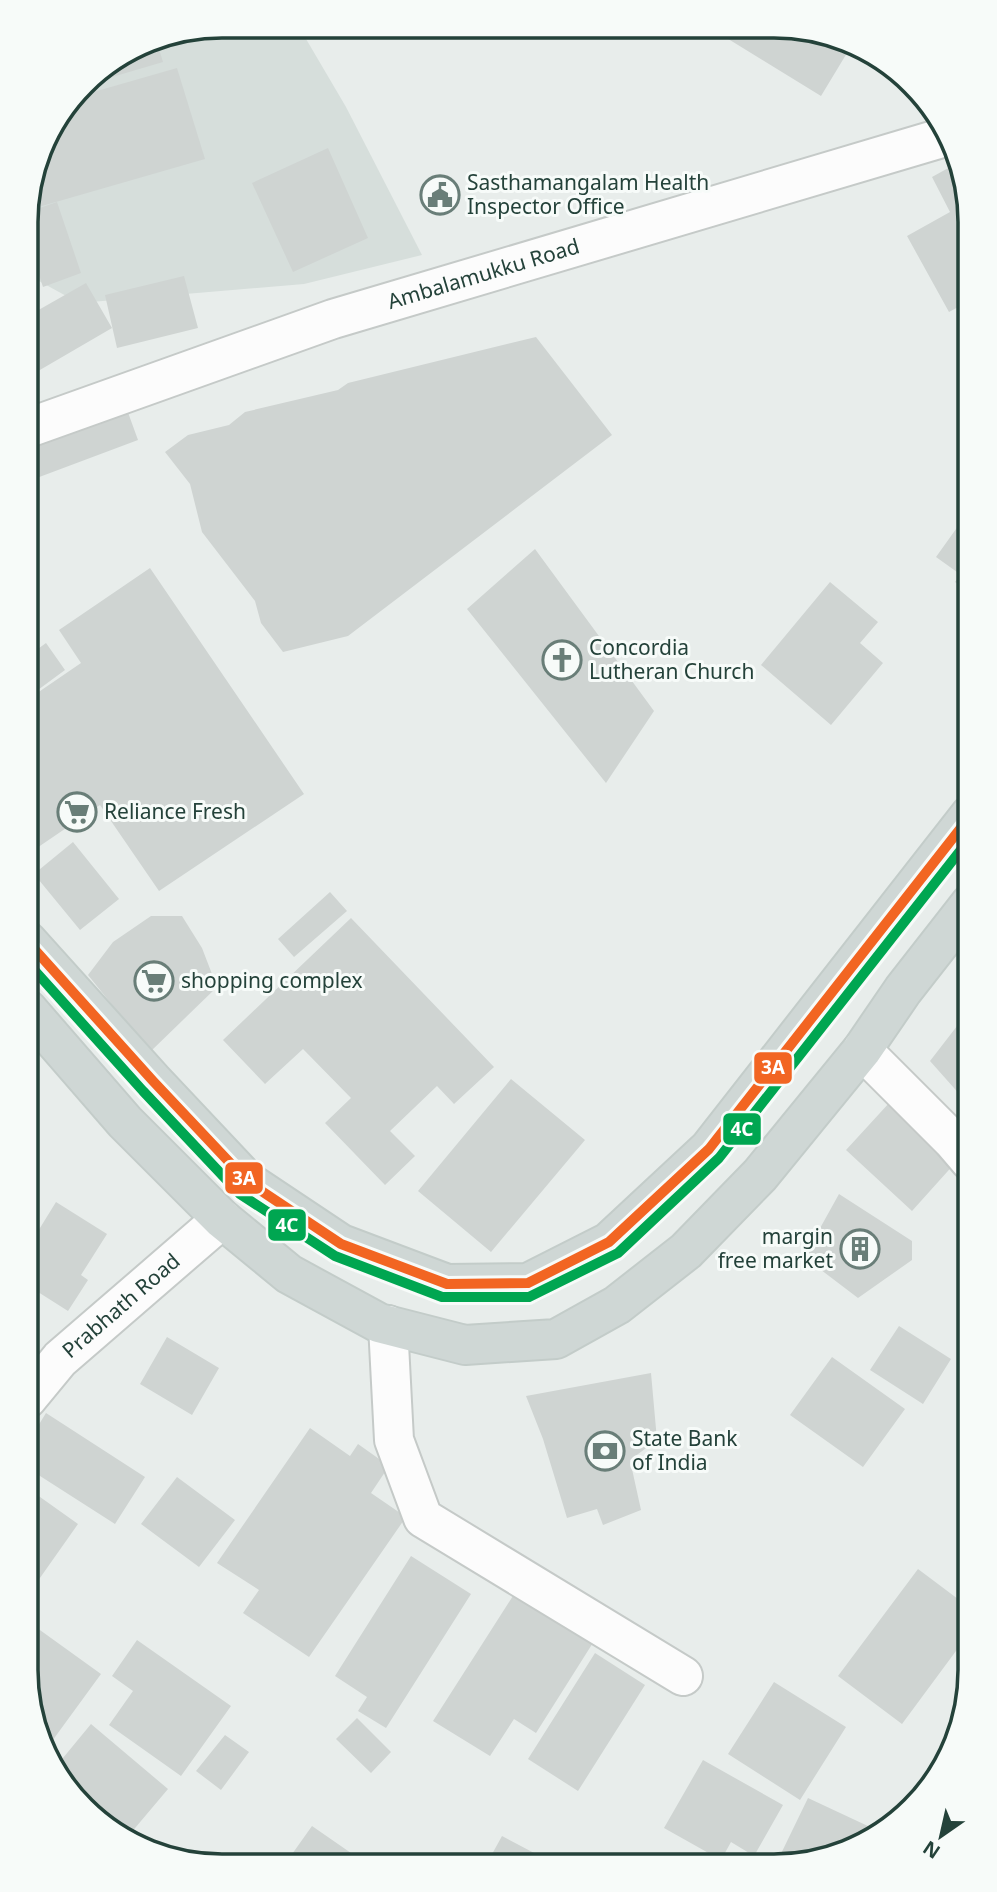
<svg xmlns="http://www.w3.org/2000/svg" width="997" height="1892" font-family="'Noto Sans',sans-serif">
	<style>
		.built { fill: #d6dedb }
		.building { fill: #cfd4d2 }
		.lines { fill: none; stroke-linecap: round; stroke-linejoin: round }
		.street-casing { stroke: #c5cac8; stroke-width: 42 }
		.primary-casing { stroke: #c3ccc9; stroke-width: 42 }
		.street { stroke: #fcfcfc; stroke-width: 38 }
		.primary { stroke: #cfd7d5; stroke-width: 38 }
		.bus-1-casing { stroke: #f7fbf9; stroke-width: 16 }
		.bus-2-casing { stroke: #f7fbf9; stroke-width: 16 }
		.bus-1 { stroke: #f26522; stroke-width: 10 }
		.bus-2 { stroke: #00a651; stroke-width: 10 }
		.labels { text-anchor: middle; stroke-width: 6; stroke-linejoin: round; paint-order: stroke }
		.poi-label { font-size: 21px; fill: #24423a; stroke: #f7fbf9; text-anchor: start }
		.street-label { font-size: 21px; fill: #24423a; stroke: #f7fbf9 }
		.rim { fill: none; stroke: #24423a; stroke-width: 3.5 }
		.line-badge { stroke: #f7fbf9; stroke-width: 2.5 }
		.badge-label { font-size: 19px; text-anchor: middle; font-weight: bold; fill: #fff }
	</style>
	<rect width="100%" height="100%" fill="#e8edeb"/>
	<path class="built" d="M223 26 299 27 346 107 422 255 304 284 79 303 28 275V197L47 135 93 75 148 41Z"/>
	<path class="building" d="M712 29 812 30 850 48 821 96Z
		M156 39 163 62 85 85 93 75 148 41Z
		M177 68 205 159 28 210V197L47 135 76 97Z
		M328 148 368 238 293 272 252 183Z
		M961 161 971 222V300L949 312 907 236 950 212 932 177Z
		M57 202 81 273 43 287 28 241V212Z
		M184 276 198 328 117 348 105 295Z
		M86 283 112 328 33 374 28 365V316Z
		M536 337 612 435 348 636 283 652 261 623 255 601 202 532 190 484 165 452 188 435 229 425 245 412 338 390 348 383Z
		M126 407 138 440 34 479 28 463V444Z
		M971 508V553L957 572 936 557Z
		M535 549 654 711 606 783 467 609Z
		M971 560V593L955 582Z
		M150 568 304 794 159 891 100 805 31 852 27 846V700L81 663 59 630Z
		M830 582 878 622 860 643 883 663 831 725 761 665Z
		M46 643 65 670 27 698V657Z
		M73 842 119 899 80 930 34 874Z
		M330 892 347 911 294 957 278 939Z
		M151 916H182L202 948 217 987 150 1052 88 975 113 942Z
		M351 918 494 1067 454 1104 437 1086 390 1131 415 1156 385 1185 325 1123 351 1098 303 1049 265 1084 223 1040Z
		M971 1008 970 1106 930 1061Z
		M511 1079 585 1140 491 1252 418 1191Z
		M890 1102 956 1162 912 1211 846 1150Z
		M839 1194 912 1241V1260L858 1298 804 1257Z
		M56 1202 107 1234 81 1275 88 1280 68 1311 27 1285V1249Z
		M899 1326 951 1359 923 1404 870 1370Z
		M167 1337 219 1368 192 1415 140 1384Z
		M832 1357 905 1409 863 1467 790 1415Z
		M651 1373 657 1440 630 1460 641 1510 603 1525 597 1509 567 1518 543 1439 526 1396Z
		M46 1413 145 1477 115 1524 26 1467 27 1444Z
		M310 1428 350 1456 358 1444 389 1466 371 1493 406 1517 309 1657 243 1613 259 1590 217 1563Z
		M177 1477 235 1520 199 1567 141 1524Z
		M26 1487 78 1524 35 1585 26 1579Z
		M411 1556 471 1594 386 1728 358 1711 367 1697 335 1676Z
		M918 1569 970 1608V1632L902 1724 838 1676Z
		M518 1588 596 1638 536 1733 514 1719 490 1756 433 1721Z
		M26 1620 101 1674 47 1748 37 1732 26 1670Z
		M137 1640 231 1706 181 1776 109 1725 133 1691 112 1676Z
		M595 1653 645 1685 578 1791 528 1759Z
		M774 1682 846 1727 800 1800 728 1754Z
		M357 1718 391 1752 371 1773 336 1739Z
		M91 1724 168 1789 130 1834 93 1817 58 1764Z
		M225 1735 249 1752 221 1790 196 1771Z
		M703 1760 783 1805 754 1856 731 1842 721 1860 664 1828Z
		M808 1798 870 1827 867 1834 837 1855 775 1866Z
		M312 1826 364 1862 362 1865 285 1864Z
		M502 1836 557 1865H486Z"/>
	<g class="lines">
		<g class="street-casing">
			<g id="street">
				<path id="s1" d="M28 428 333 319 945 137"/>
				<path d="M862 1050 952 1140 970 1161"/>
				<path d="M388 1325 394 1440 423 1518 683 1676"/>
				<path id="s2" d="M27 1399 60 1359 222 1219"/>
			</g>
		</g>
		<g class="primary-casing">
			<path id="primary" d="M27 941 153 1081 248 1182 341 1244 447 1284 528 1283 609 1242 709 1149 971 814
				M27 1009 125 1122 222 1219 289 1274 379 1323 465 1345 556 1339 617 1305 686 1251 760 1175 862 1050 903 990 971 903"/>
		</g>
		<use href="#street" class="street"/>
		<use href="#primary" class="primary"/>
		<g class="bus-1-casing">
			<path id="bus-1" d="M27 941 153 1081 248 1182 341 1244 447 1284 528 1283 609 1242 709 1149 971 815"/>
		</g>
		<g class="bus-2-casing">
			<path id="bus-2" d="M27 962 143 1091 240 1194 335 1256 442 1297H529L618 1253 719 1158 971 837"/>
		</g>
		<use href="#bus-1" class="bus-1"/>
		<use href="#bus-2" class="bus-2"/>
	</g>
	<defs>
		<g id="civic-ring" transform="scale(2.0125)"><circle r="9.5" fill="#f7fbf9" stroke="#697e78" stroke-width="1.5"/><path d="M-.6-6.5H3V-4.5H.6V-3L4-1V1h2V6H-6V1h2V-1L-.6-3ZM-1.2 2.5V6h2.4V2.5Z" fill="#697e78"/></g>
		<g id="church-ring" transform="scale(2.0125)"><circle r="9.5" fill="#f7fbf9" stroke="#697e78" stroke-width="1.5"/><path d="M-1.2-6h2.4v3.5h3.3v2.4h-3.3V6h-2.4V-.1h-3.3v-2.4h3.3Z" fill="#697e78"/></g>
		<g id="supermarket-ring" transform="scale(2.0125)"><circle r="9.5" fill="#f7fbf9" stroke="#697e78" stroke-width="1.5"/><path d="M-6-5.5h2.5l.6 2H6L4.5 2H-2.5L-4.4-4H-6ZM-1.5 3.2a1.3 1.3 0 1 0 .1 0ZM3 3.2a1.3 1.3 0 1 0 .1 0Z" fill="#697e78"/></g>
		<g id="building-ring" transform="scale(2.0125)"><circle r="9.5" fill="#f7fbf9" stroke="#697e78" stroke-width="1.5"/><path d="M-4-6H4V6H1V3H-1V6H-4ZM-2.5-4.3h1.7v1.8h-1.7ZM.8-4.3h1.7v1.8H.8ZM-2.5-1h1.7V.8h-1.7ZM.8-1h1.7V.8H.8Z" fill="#697e78"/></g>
		<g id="bank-ring" transform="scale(2.0125)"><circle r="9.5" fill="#f7fbf9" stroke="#697e78" stroke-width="1.5"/><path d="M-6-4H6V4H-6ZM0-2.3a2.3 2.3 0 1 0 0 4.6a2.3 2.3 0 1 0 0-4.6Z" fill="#697e78"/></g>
	</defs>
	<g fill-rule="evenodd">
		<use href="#civic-ring" x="440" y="195"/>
		<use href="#church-ring" x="562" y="660"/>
		<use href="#supermarket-ring" x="77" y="812"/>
		<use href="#supermarket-ring" x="154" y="981"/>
		<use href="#building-ring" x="860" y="1249"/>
		<use href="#bank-ring" x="605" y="1451"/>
	</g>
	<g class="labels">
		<g class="poi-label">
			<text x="467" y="190">Sasthamangalam Health<tspan x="467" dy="24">Inspector Office</tspan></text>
			<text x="589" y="655">Concordia<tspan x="589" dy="24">Lutheran Church</tspan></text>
			<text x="104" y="819">Reliance Fresh</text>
			<text x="181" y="988">shopping complex</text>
			<text x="833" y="1244" text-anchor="end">margin<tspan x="833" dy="24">free market</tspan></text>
			<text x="632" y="1446">State Bank<tspan x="632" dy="24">of India</tspan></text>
		</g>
		<g class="street-label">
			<text dy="7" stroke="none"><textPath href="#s1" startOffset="481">Ambalamukku Road</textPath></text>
			<text dy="7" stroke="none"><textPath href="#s2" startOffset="133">Prabhath Road</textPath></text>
		</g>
	</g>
	<path d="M0 0H997V1892H0ZM222 38H774A184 184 0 0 1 958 222V1670A184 184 0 0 1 774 1854H222A184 184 0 0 1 38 1670V222A184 184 0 0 1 222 38Z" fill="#f7fbf9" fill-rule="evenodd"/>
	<path class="rim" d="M222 38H774A184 184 0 0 1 958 222V1670A184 184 0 0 1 774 1854H222A184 184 0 0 1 38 1670V222A184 184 0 0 1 222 38Z"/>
	<g class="line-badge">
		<rect x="753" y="1051" width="40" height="34" rx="7" fill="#f26522"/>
		<rect x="722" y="1112" width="40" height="34" rx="7" fill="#00a651"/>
		<rect x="224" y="1161" width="40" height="34" rx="7" fill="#f26522"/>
		<rect x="267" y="1208" width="40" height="34" rx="7" fill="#00a651"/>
	</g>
	<g class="badge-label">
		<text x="773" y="1074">3A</text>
		<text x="742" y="1136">4C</text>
		<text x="244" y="1185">3A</text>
		<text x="287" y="1232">4C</text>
	</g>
	<g transform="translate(941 1836) rotate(214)" stroke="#f7fbf9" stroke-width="5" paint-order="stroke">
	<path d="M0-5L12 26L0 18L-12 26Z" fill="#24423a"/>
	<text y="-10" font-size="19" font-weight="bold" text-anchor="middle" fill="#24423a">N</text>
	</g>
</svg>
